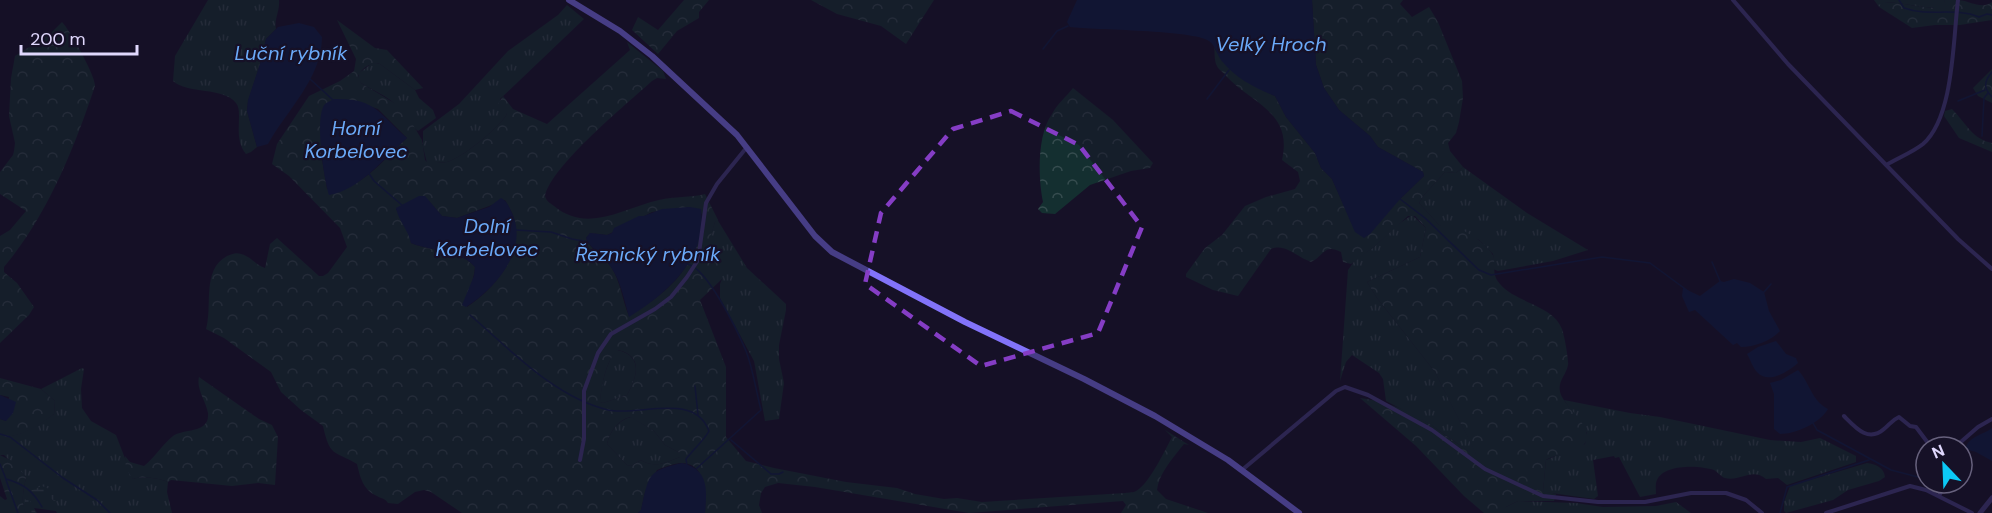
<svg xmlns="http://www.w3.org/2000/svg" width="1992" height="513" font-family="'DM Sans',sans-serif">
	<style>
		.grass { fill: url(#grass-tufts) }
		.forest { fill: url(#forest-crowns); fill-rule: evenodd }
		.wetland { fill: url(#wetland-marsh) }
		.water { fill: #0d1c44 }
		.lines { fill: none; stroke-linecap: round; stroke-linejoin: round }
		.stream { stroke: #0d1c44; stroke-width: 1.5 }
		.minor { stroke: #473e84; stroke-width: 4 }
		.tertiary { stroke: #473e84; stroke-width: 5 }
		.secondary { stroke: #8273f9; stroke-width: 6 }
		.marked { fill: none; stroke: #853dc5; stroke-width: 4.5; stroke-dasharray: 12 8; stroke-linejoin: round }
		.labels { text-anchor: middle; stroke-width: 4.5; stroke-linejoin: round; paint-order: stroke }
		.water-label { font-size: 20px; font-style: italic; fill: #6baaf9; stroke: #161127 }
	</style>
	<defs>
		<pattern id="grass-tufts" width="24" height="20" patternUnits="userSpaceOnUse" patternTransform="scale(1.5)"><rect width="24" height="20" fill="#142f30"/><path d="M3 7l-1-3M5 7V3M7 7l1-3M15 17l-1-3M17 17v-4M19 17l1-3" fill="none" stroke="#364c4f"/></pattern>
		<pattern id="forest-crowns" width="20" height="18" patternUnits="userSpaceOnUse" patternTransform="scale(1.5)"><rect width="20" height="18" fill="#142f30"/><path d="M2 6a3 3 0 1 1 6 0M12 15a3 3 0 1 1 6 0" fill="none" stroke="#364c4f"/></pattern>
		<pattern id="wetland-marsh" width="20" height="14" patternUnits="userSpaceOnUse" patternTransform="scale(1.5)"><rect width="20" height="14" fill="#142f30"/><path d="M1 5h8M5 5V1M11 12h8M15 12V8" fill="none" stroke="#364c4f"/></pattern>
	</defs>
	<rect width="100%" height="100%" fill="#161127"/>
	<path class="grass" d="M208 0H279C280 11 274 19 276 29L266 39 261 61 248 101 247 111 257 147 251 152 246 154C232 137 244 113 236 103 224 87 187 94 173 81L175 56Z
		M1874 0H1944L1947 8C1925 9 1906 3 1885 2L1879 7Z
		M567 5 584 19 500 99 507 114C499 128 462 158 447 162 441 163 433 163 427 163L423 147V131L459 104 508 51 558 15Z
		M375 63 380 64 415 90 419 98 433 110 436 118 418 131C413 128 403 113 397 106 388 96 372 90 361 83L358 79 359 73 371 64Z
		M1463 167 1527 213 1588 250 1553 261 1498 271 1493 269 1494 260 1493 254 1479 240 1439 225 1419 203 1424 195 1445 172 1456 173Z
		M1412 215 1426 228 1420 257 1367 282 1377 298 1435 372 1476 453 1475 456 1430 424 1386 401 1383 379 1379 373 1352 355 1346 362 1340 381 1348 270 1355 260 1374 247 1397 225Z
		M717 219 747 268 786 304V310L779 345V359L784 383 779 419 765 421 754 361 720 298V284L722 279 706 249 715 222Z
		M617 350C644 356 637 377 627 395L603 403 600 402C601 387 606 361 617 350Z
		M82 368 84 369 81 389 82 408 91 421 116 435 133 479C142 476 159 478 168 482L167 492 172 513H57L56 511 34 508 37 513H26C20 501 24 489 26 477L4 455H0V437C21 437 37 426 54 414L55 401 41 389Z
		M1564 400 1630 413 1660 417 1770 440 1801 442 1820 438 1856 456V462L1787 485 1778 478 1766 479C1752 467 1740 482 1725 478 1721 477 1718 472 1714 470 1699 465 1664 464 1657 480 1655 484 1656 490 1656 494L1640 497 1619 457 1615 458 1614 456 1593 460 1598 496 1594 499 1544 492 1543 491 1546 460 1585 444 1587 433Z
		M631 417 654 431 665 445 680 453V457C667 462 654 469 641 460L631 466 627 465 607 444C610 431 618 420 631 417Z
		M1867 463C1875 464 1884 467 1885 477L1879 481 1848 490 1833 500 1786 513 1784 511V502L1790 486Z
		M1518 501 1576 503 1603 507 1656 506 1676 502 1691 513H1504V508Z"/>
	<path class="forest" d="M684 0H709L699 12V18L677 31 658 54 632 30 638 17 658 30Z
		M811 0H934L906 44 881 26 837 14Z
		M1312 0H1403L1400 4 1412 17 1429 7 1438 22 1462 81 1463 98 1459 122 1456 133 1448 143 1450 151 1463 167 1456 173 1445 172 1424 195 1419 203 1439 225C1443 226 1448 224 1452 225 1460 228 1473 236 1480 241 1484 245 1494 253 1494 259 1495 268 1492 275 1500 284 1516 303 1553 305 1562 329 1564 334 1569 360 1568 365 1566 376 1556 382 1561 395 1566 407 1593 428 1586 441 1581 454 1556 453 1546 460L1543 491 1556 494 1554 501H1518L1506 507 1504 513H1484L1464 496 1416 446 1360 398C1389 402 1406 409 1430 424 1439 430 1470 454 1476 454L1435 372 1377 298 1367 282 1420 257 1426 228 1415 216H1408L1374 247 1351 264 1343 262 1341 252C1324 243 1324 256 1311 262 1297 257 1285 243 1271 249L1238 296 1213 290 1186 277V274L1205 248 1222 235 1245 206 1266 197 1295 189 1300 181 1298 172 1282 160C1293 112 1252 104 1226 76 1224 73 1218 69 1217 66 1214 61 1215 52 1214 47 1224 68 1254 87 1275 96L1286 117 1315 153 1321 168 1332 179 1355 231 1400 199 1424 176 1423 172 1378 147 1370 136 1339 110 1324 88 1316 65Z
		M1944 0C1949 0 1954 0 1959 0 1970 1 1982 10 1992 2V20L1960 25H1935L1912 28 1879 7 1884 2C1906 3 1925 9 1946 8Z
		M337 20 375 48 387 50 423 88 415 90 380 64C371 62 362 68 358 76L361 83 396 104 409 118 422 140 425 160 428 163C433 163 441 163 447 162 462 158 499 128 507 114L498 104 503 96 513 109 547 124 630 50 627 42 663 71 666 79 657 78 652 81C627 104 552 165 545 196 547 202 549 202 554 206 588 234 623 208 659 200 675 196 690 198 705 194L718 220 715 222 707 249 716 253 722 272V279L700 300 726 367V437L746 461 774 468 846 482 897 488 915 494 944 499 957 498 982 502 1125 493C1125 493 1134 492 1134 492 1148 487 1165 450 1172 437L1165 430 1189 445 1184 444C1173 458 1159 473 1157 490L1166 499 1208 513H1121L1126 505 1123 501 969 513 815 487 778 483 765 487 761 493 759 505 762 513H705C706 495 707 462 680 463 673 464 664 467 657 470L645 492 641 510 638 513H462L431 492 424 490 415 492 398 504 388 503C385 498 382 499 377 496 363 490 360 477 357 464 333 450 330 457 323 426L301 410 281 392 271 372 224 338 206 329C213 307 201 270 227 256 232 254 236 252 241 254 250 256 256 265 265 268L270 244 277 238 319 276H323L328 273 347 247 340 228 289 176 272 164 277 144 309 96 340 81 354 71 356 59ZM352 100 378 109 407 138C388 155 371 178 346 188 341 191 333 189 327 189L320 148ZM505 200C509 207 514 215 515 222 522 257 494 289 467 307 466 292 474 282 475 267 461 250 429 251 411 243L409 232 396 209 429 201 442 216 457 218ZM690 207 702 214C699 265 671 291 629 316 622 300 621 282 611 267 603 256 591 251 586 238L590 233 607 235 652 212ZM618 350C644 356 637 377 627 395L603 403 600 402C602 386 605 361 618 350ZM630 417 654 431 665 445 680 453V457C667 462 654 469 641 460L631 466 627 465 607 444C610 431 618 420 630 417Z
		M62 22C70 30 96 77 95 86 74 149 47 216 4 267V272L17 283 34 307 29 315 0 343V236L10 230 26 211 0 194V172L13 155 14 151 15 143 9 116 11 78 15 56 51 33Z
		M1992 69V103L1978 96 1973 88Z
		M1073 88 1113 120 1153 163 1150 168 1131 171 1090 185 1055 214 1042 213 1038 209 1043 202C1038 177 1037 135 1052 114 1057 104 1066 97 1073 88Z
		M1952 109C1966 123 1972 139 1992 143V152L1959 138 1944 116 1945 111Z
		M199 377 259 419 272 425 278 437 275 485 258 483 232 486 171 480 168 482C159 478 142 476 133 479L126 469 125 456 130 462 144 466C155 457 162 445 173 436 183 428 210 434 208 413 206 401 196 389 199 377Z
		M0 378 41 389 55 401 54 414C37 427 22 437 0 437V419L6 421 9 397 0 395Z
		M0 455 12 461 26 477C24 489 20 501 26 513H0V496L5 500 7 499 0 478Z"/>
	<path class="wetland" d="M42 486 57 492 60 498 54 501 44 492 29 499 36 513H26L23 507 26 499 25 493Z"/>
	<path class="water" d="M1077 0H1312L1316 65 1324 88 1339 110 1370 136 1378 147 1423 172 1424 176 1400 199 1370 234 1364 238 1355 232 1332 179 1321 168 1315 153 1286 117 1275 96C1255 88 1235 78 1221 60 1217 54 1215 45 1209 41 1194 30 1094 30 1070 27L1067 22Z
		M299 23 314 27 322 37C322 78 287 110 268 144L257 147 247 111 248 100 261 61 266 39 278 27Z
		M334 99C376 98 379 114 407 138 385 157 360 190 329 195 324 178 314 117 325 104 327 102 331 101 334 99Z
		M419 196H425L442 216 457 218 489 207 501 198C507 201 509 207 512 213 529 250 496 288 466 307L462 305 474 276 475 267C460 249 430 251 411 243 408 229 399 222 396 208Z
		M690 207 701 209C708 258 666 294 629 317 624 299 621 282 611 267 603 255 592 251 586 238L590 233 607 235 612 233 614 228 639 216H644L662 209Z
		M1734 279 1750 283 1764 292 1769 311 1780 331C1771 341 1754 347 1741 347L1737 343 1733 345 1695 310 1689 312 1682 296 1683 288 1700 296 1720 281 1724 282Z
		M1776 341 1786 354 1796 358 1798 363C1789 371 1768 385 1757 372 1753 368 1750 359 1747 354L1758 347Z
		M1798 370C1810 383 1811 400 1828 409 1820 423 1796 434 1780 434L1774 429V394L1770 383 1781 380Z
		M0 395 16 402 13 413 6 421 0 419Z
		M1992 428V461L1976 452 1965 449C1969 436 1983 435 1992 428Z
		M682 463C709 470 707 489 705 513H638L641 510C649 476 646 471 682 463Z"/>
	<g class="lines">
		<path class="stream" d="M1899 0 1904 8C1928 17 1955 7 1979 17L1987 14 1992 15
			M1043 49 1057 31 1068 26
			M1992 72C1984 81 1983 88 1992 97
			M310 79 333 100
			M1207 99 1229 70
			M1958 101 1985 90
			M1982 136 1984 98 1988 93
			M368 172 374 181 403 206
			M1400 199 1425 218 1479 270 1491 275 1602 257 1650 263 1688 291
			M515 230 551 232 572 239 589 242
			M1712 262 1720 281
			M687 264C707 267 738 332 746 351 753 369 756 391 761 410L696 469
			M1764 292 1771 284
			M470 315C511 350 554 397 608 410 638 417 694 391 709 431 705 439 693 450 686 459L687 466
			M695 386 698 415
			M1813 423 1817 430 1891 470 1918 477 1926 470
			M0 434 10 437 63 478 97 500 110 513
			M731 440 771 474H779L783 472
			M0 464 6 479C24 484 33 491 42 507
			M6 480 18 513
			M1780 513 1787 487 1869 460"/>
		<path class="minor" d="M1733 0 1788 64 1958 239 1992 269
			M1886 165C1898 158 1913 152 1923 144 1954 117 1953 39 1958 0
			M1844 416C1855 427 1868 443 1884 429 1890 424 1892 420 1899 417L1910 426 1916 427 1931 447
			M1955 447 1978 427 1992 419
			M580 460 584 439V391L598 353 611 334 655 309 671 297 687 277 698 260 706 203 717 184 747 147
			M1242 470 1336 391 1345 387 1368 395 1432 430 1485 469 1543 496 1598 502H1645L1691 493H1726L1746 500 1762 513
			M1939 496 1946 483
			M1826 513 1910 486 1926 490 1972 513"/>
		<path class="tertiary" d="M1980 513 1992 498"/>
		<path class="secondary" d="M569 0 620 31 652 56 737 135 815 236 832 252 965 322 1084 379 1155 416 1228 460 1299 513"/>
	</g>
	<path d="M0 0H1992V513H0ZM1011 111 1079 145 1142 227 1098 333 981 366 865 284 881 213 953 129Z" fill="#161127" fill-opacity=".55" fill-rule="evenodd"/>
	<path class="marked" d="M1011 111 1079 145 1142 227 1098 333 981 366 865 284 881 213 953 129Z"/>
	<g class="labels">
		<g class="water-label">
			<text x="1271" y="51">Velký Hroch</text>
			<text x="291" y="60">Luční rybník</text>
			<text x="356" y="135">Horní<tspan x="356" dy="23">Korbelovec</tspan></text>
			<text x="487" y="233">Dolní<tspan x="487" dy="23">Korbelovec</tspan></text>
			<text x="648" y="261">Řeznický rybník</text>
		</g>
	</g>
	<g transform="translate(1944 465) rotate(337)"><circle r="28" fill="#161127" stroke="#67617d" stroke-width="1.5"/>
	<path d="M0-4.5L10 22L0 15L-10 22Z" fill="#0cc9f5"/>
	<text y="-9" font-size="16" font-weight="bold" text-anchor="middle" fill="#e0d8fd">N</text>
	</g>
	<path d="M21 45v9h116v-9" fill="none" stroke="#e0d8fd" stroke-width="3"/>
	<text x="30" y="45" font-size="18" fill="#e0d8fd" stroke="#161127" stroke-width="4.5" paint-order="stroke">200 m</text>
</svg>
